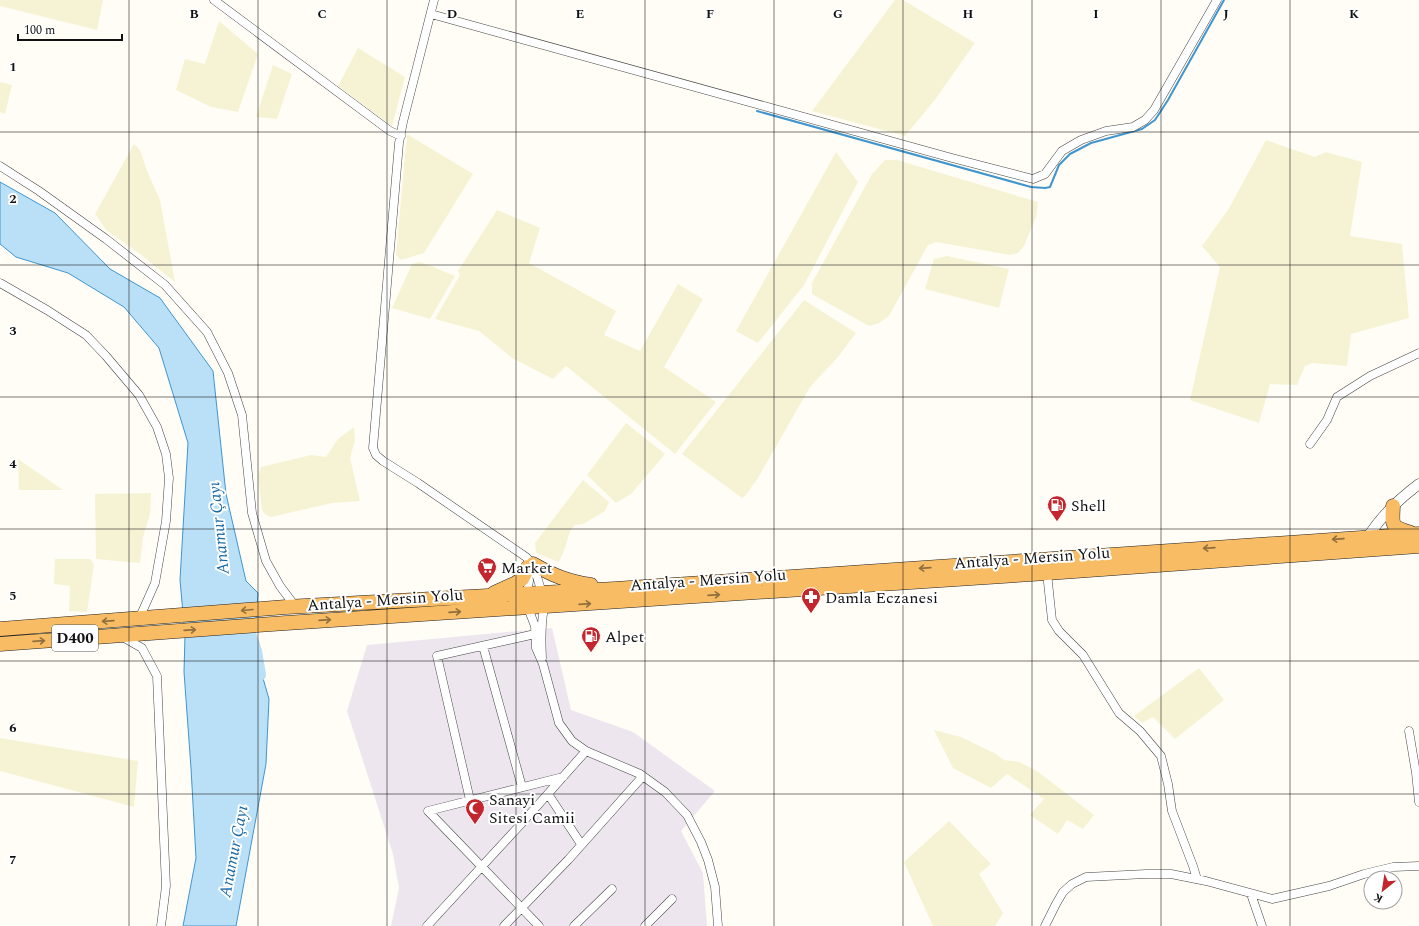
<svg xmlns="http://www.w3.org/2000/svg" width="1419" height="926" font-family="Spectral,serif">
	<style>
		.industrial { fill: #eee6ef }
		.farmland { fill: #f6f3d4 }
		.water { fill: #b9e0f7; stroke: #3f96cf }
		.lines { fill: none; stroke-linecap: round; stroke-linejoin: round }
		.stream { stroke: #3f96cf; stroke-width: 2 }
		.river { stroke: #b9e0f7; stroke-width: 12 }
		.minor-casing { stroke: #444; stroke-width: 9 }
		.tertiary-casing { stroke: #444; stroke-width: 11 }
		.trunk-casing { stroke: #222; stroke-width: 15 }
		.minor { stroke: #fff; stroke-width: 8 }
		.tertiary { stroke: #fff; stroke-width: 10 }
		.trunk { stroke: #f7bc64; stroke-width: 14 }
		.oneway { stroke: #906f3f }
		.grid { fill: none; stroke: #111; stroke-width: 1; stroke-opacity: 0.55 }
		.labels { text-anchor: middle; stroke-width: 4; stroke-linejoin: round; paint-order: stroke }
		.shield { fill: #fff; stroke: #585858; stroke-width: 1 }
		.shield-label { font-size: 15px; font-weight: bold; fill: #111 }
		.poi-label { font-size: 16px; fill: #111; stroke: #fff; text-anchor: start }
		.street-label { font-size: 16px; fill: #111; stroke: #fff }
		.water-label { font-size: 17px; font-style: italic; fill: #1768a6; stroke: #fff }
		.grid-label { font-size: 13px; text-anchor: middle; font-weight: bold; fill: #111; stroke: #fff; stroke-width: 4; stroke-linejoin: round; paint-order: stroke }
	</style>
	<rect width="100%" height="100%" fill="#fffdf5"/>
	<path class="industrial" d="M552 628 571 710 633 732 715 791 681 831 703 873 707 926H391L399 888 393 854 347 711 367 645Z"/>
	<path class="farmland" d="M0 0H103L97 30 0 6Z
		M895 0H903L975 43 934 101 905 136 812 111Z
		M219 21 258 54 238 112 211 107 176 90 185 59 205 64Z
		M358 48 405 77 392 126 338 86Z
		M273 65 292 74 277 119 256 117Z
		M0 82 12 85 5 114 0 112Z
		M407 134 473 174 424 253 401 260 396 255Z
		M1266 140 1315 157 1326 152 1362 162 1350 236 1402 244 1409 318 1351 334 1347 366 1313 363 1305 366 1297 385 1270 384 1259 423 1190 400 1220 267 1202 246 1228 210Z
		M134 144 140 150 147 171 160 200 175 282 140 254 106 230 95 214Z
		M836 152 858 182 804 285 758 343 736 331Z
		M885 160H897L1038 202 1036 217 1024 246 1018 253 1010 255 936 242 928 245 889 316 879 323 869 326 812 294V283L872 174Z
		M497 210 540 228 529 263 616 311 604 335 640 351 678 284 703 299 664 367 716 402 675 454 566 366 553 379 512 358 479 331 435 319 460 275 458 271Z
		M947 256 1009 269 999 308 925 289 934 259Z
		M419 262 426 264 455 276 430 319 392 308 412 264Z
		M804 300 856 333 838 357 810 387 758 478 745 496 742 498 682 454Z
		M626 423 665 454 631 494 616 503 587 475Z
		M354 427 355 440 350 458 360 501 332 503 271 517 266 515 262 510 258 476 261 467 311 455 326 457 338 439Z
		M18 459 63 490H19Z
		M583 480 609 502 605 511 583 524 575 525 570 531 565 548 559 562 536 553 535 543Z
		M151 493 150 514 143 537 140 563 96 559 95 494Z
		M55 559H90L94 564 87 612 69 611 70 586 54 584Z
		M1199 668 1224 700 1175 739 1153 717 1142 723 1134 716Z
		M934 730 961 737 996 754 1004 760 1019 762 1037 771 1094 815 1083 829 1067 820 1058 834 1030 815 1044 799 1007 774 991 788 953 768Z
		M0 738 138 761 134 807 0 771Z
		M949 821 991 864 979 874 1003 913 995 926H933L904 862Z"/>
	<path class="water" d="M0 182 55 213 110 269 160 298 213 371 226 494 246 581 258 593 254 647 269 699 266 764 236 926H183L196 858 191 768 184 672 185 635 180 580 188 443 159 348 124 307 68 273 16 257 0 244Z"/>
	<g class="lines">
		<path class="stream" d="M757 111 1031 187 1045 188 1050 187 1059 165 1070 154 1091 143 1142 129 1155 120 1168 100 1224 0"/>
		<path class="river" d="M249 631 256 651 260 675"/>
		<g class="minor-casing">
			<path id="minor" d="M214 0 390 131 401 136
				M434 0 403 122 399 143 373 448 376 455 383 461 418 483 526 557 533 564 542 593
				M431 14 952 158 1033 179 1045 174 1062 151 1081 140 1106 131 1133 127 1145 120 1154 110 1217 0
				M0 166 39 191 106 239 165 285 207 332 228 373 242 415 252 513 266 561 280 586 295 606
				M0 283 47 310 86 335 106 356 139 395 157 427 166 454 169 478 166 521 155 583 139 619
				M1310 444 1327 420 1337 397 1370 376 1419 353
				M1047 573 1052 620 1059 631 1083 655 1119 713 1140 731 1161 756 1168 784 1172 811 1193 866 1197 879
				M527 594 529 581 528 569
				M528 608 535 626 536 648 543 664 559 723 572 741 586 751 640 774 665 792 687 815 701 842 708 860 715 887 718 926
				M121 636 142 648 157 676 166 886 161 926
				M483 646 522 787
				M542 658C541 640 541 624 544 607
				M1409 731 1416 773 1419 802
				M548 794 581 844
				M470 800 437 656 535 634
				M1251 894 1262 926
				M427 926 521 824 586 751
				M504 926 568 860 643 776
				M539 926 428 811 563 777
				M574 926 612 889
				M645 926 672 899
				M1045 926 1056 904 1063 892 1072 884 1086 877 1146 874H1171L1206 881 1272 899 1329 886 1364 874 1393 867 1419 866"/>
		</g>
		<g class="tertiary-casing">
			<path id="tertiary" d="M1368 537C1381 516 1399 499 1419 484"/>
		</g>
		<g class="trunk-casing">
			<path id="trunk" d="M1393 506C1392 527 1391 526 1411 533
				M533 564C554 576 567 581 591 585
				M494 593 516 583 522 579 528 567
				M0 629 286 607 615 589 1419 534
				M0 644 286 623 1047 573 1419 546"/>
		</g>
		<use href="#minor" class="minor"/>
		<use href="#tertiary" class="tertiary"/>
		<use href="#trunk" class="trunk"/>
	</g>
	<defs><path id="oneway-shaft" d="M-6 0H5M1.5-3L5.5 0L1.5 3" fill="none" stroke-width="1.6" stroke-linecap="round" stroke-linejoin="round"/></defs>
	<g class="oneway">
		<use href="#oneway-shaft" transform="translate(1338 539) rotate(176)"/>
		<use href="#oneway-shaft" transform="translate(1209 548) rotate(176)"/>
		<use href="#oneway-shaft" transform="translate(925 568) rotate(176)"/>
		<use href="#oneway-shaft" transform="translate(714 595) rotate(-4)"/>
		<use href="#oneway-shaft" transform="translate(585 604) rotate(-4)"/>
		<use href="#oneway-shaft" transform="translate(247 610) rotate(175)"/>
		<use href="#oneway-shaft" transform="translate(455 612) rotate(-4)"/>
		<use href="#oneway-shaft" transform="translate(325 620) rotate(-4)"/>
		<use href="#oneway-shaft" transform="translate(108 621) rotate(176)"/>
		<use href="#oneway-shaft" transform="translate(190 630) rotate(-4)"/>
		<use href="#oneway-shaft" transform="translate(39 641) rotate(-4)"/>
	</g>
	<path class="grid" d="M129 0V926M258 0V926M387 0V926M516 0V926M645 0V926M774 0V926M903 0V926M1032 0V926M1161 0V926M1290 0V926M0 132H1419M0 265H1419M0 397H1419M0 529H1419M0 661H1419M0 794H1419"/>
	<defs>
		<g id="fuel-pin" transform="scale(1)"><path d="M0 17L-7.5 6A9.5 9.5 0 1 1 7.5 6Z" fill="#c4262e" stroke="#fff"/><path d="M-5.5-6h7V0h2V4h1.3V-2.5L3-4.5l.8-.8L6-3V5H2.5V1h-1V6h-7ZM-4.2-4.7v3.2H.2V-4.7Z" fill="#fff"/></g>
		<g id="supermarket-pin" transform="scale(1)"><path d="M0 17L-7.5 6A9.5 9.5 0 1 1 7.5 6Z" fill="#c4262e" stroke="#fff"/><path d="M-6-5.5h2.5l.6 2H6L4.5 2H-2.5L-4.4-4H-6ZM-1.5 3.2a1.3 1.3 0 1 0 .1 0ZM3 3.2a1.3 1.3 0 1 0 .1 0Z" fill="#fff"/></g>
		<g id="pharmacy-pin" transform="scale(1)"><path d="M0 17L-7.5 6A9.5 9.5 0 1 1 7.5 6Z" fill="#c4262e" stroke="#fff"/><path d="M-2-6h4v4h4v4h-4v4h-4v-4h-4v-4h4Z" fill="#fff"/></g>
		<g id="mosque-pin" transform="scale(1)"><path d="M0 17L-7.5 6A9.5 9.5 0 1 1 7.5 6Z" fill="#c4262e" stroke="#fff"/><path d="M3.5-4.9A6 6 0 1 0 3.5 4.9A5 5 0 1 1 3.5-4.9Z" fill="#fff"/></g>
	</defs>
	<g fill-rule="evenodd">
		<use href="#fuel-pin" x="1057" y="505"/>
		<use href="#supermarket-pin" x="487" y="567"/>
		<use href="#pharmacy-pin" x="811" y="597"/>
		<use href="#fuel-pin" x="591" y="636"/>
		<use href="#mosque-pin" x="475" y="808"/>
	</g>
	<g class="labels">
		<rect class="shield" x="52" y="625" width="46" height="26" rx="3"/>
		<g class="shield-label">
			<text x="75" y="643">D400</text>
		</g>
		<g class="poi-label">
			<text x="1071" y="511">Shell</text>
			<text x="501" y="573">Market</text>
			<text x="825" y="603">Damla Eczanesi</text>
			<text x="605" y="642">Alpet</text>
			<text x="489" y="805">Sanayi<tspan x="489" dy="18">Sitesi Camii</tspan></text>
		</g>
		<g class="street-label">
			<text transform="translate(1032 557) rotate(-4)" y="6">Antalya - Mersin Yolu</text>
			<text transform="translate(708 579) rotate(-4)" y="6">Antalya - Mersin Yolu</text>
			<text transform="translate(385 599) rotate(-4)" y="6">Antalya - Mersin Yolu</text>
		</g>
		<g class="water-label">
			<text transform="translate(218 528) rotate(-96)" y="6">Anamur Çayı</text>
			<text transform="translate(233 851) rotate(-79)" y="6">Anamur Çayı</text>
		</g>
	</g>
	<g class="grid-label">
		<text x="194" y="18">B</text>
		<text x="322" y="18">C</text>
		<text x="452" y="18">D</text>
		<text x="580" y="18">E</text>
		<text x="710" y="18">F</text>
		<text x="838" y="18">G</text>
		<text x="968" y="18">H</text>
		<text x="1096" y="18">I</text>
		<text x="1226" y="18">J</text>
		<text x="1354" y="18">K</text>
		<text x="13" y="71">1</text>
		<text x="13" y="203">2</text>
		<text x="13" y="335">3</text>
		<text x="13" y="468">4</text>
		<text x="13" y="600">5</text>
		<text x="13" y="732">6</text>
		<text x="13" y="864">7</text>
	</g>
	<g transform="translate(1383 890) rotate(210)"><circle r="19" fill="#ffffff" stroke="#a0a0a0"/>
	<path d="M0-3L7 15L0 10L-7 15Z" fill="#c4262e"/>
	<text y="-6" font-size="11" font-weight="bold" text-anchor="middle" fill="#111111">K</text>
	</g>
	<path d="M18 34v6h104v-6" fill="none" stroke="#111111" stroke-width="2"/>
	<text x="24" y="34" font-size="12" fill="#111111" stroke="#ffffff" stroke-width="3" paint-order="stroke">100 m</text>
</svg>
